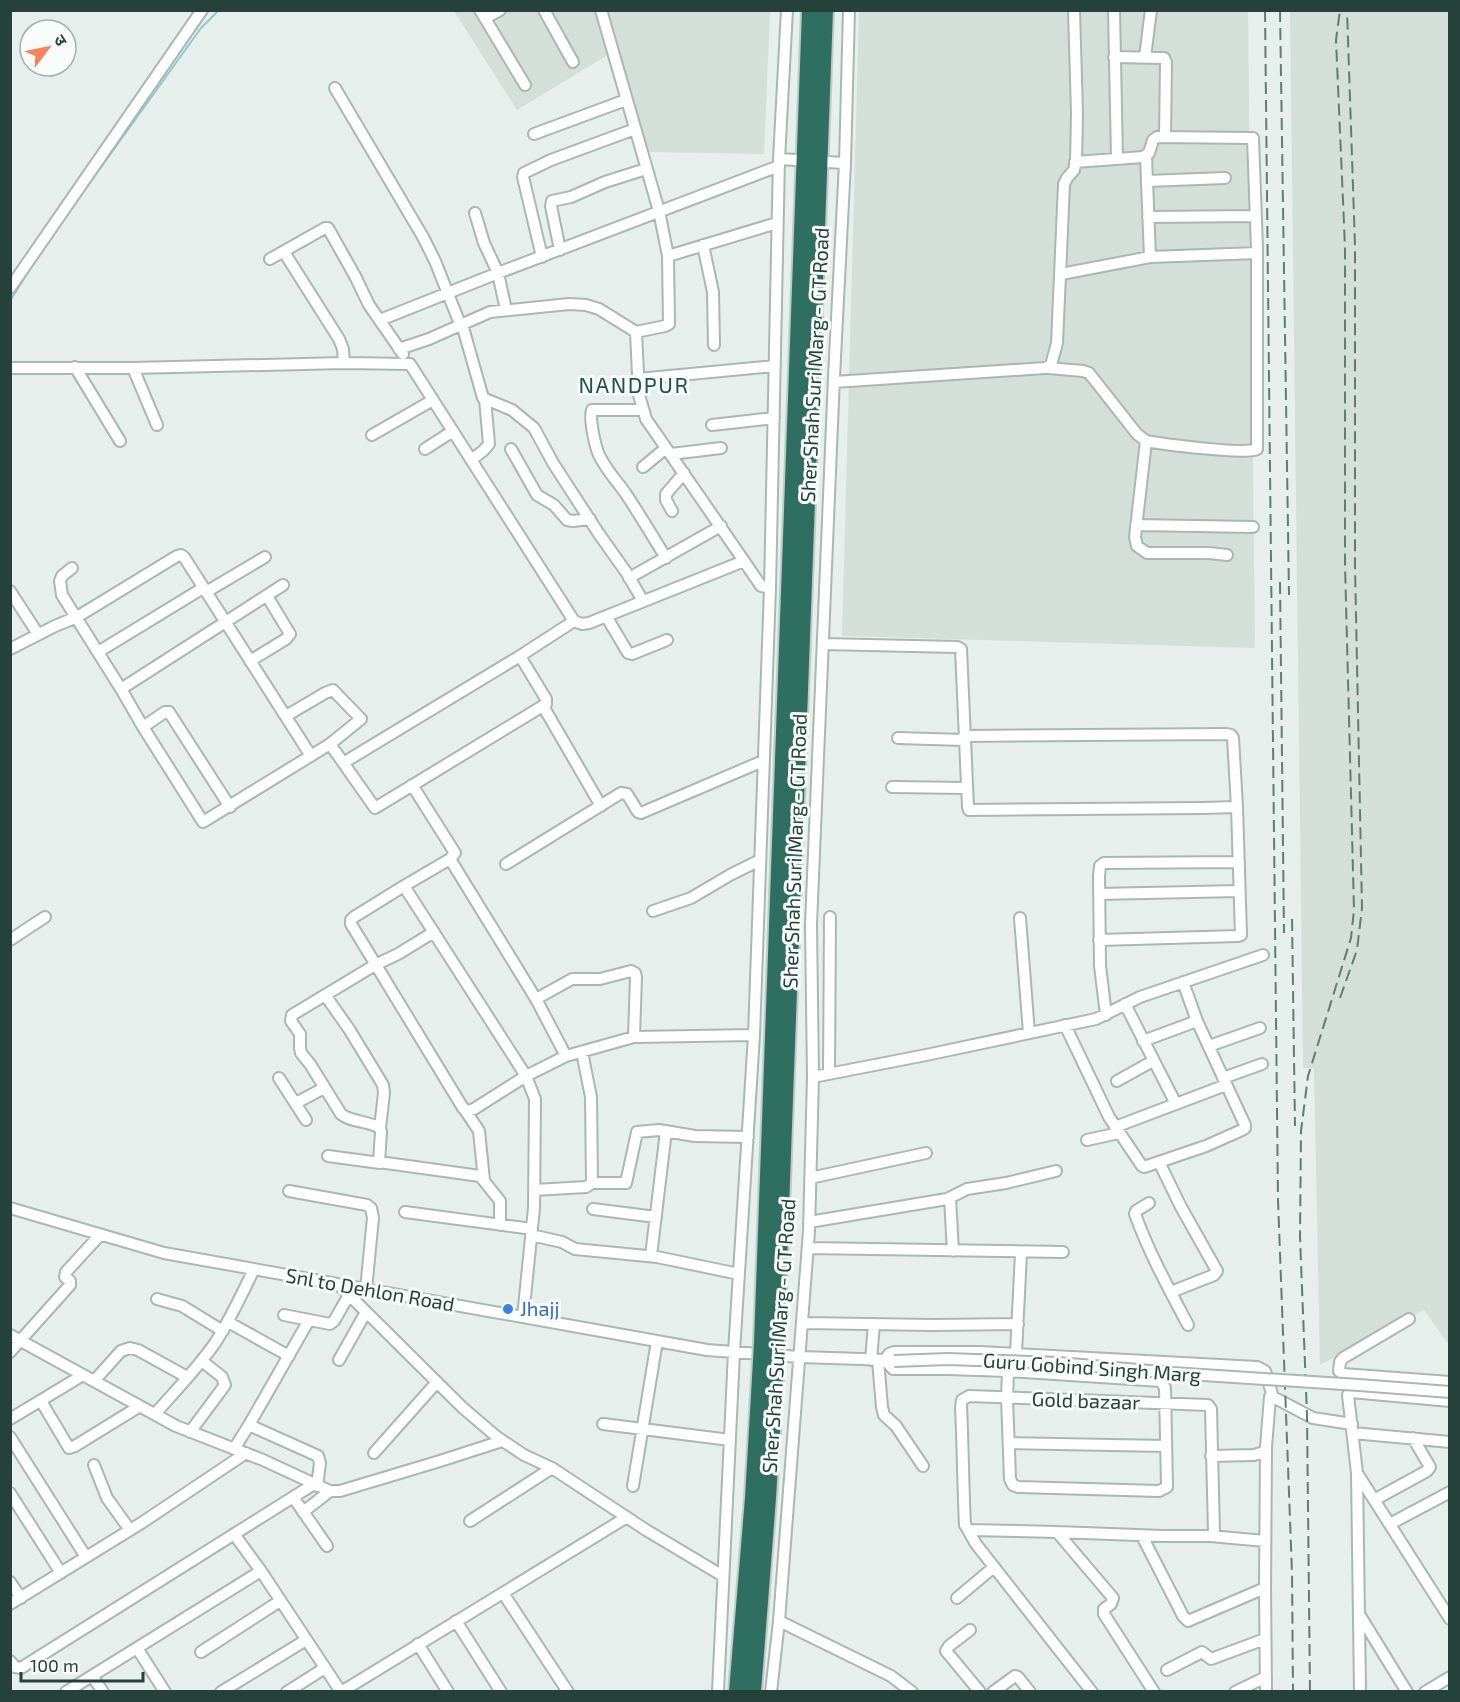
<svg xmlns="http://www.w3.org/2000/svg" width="1460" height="1702" font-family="'Exo 2','Noto Sans Devanagari',sans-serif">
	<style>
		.built { fill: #d4dfda }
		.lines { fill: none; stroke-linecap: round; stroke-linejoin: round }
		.stream { stroke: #8ec9d4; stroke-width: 2 }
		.minor-tunnel { stroke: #bfccc8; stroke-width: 10; stroke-dasharray: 10 5; stroke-linecap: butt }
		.minor-casing { stroke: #a8b8b2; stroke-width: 14 }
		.highway-casing { stroke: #c2cac8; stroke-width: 20 }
		.minor { stroke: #fff; stroke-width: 10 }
		.highway { stroke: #2f6f62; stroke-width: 16 }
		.rail { stroke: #5f7d75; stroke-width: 2; stroke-dasharray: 12 6; stroke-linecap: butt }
		.minor-bridge-casing { stroke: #a8b8b2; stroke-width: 14; stroke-linecap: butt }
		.highway-bridge-casing { stroke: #c2cac8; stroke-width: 20; stroke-linecap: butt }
		.minor-bridge { stroke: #fff; stroke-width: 10 }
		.highway-bridge { stroke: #2f6f62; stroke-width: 16 }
		.shop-dot { fill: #3f7fe0; stroke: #f7fbf9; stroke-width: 2 }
		.labels { text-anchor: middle; stroke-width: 6; stroke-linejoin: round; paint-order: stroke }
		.street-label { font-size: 20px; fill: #24423a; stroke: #f7fbf9 }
		.shop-label { font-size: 20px; fill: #366cbe; stroke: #f7fbf9; text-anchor: start }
		.quarter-label { font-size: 22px; letter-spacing: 1.5px; fill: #1f5548; stroke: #f7fbf9 }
	</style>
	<rect width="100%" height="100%" fill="#e6efeb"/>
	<path class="built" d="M454 11H770L764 154 649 152 616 50 517 110Z
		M859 11H1248L1255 648 842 636Z
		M1290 11H1450L1449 1345 1424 1310 1320 1365 1314 1068H1303Z"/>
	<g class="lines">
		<path class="stream" d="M58 227 201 28 219 10
			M10 301 36 259"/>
		<path class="minor-tunnel" d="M778 654 811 655"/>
		<g class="minor-casing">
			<path id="minor" d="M480 10 525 85
				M544 10 573 62
				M1114 10 1117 159
				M485 18 500 10
				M1114 57 1164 58 1166 62 1165 136
				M1145 57 1151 10
				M335 88 423 237 435 261 460 324
				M534 134 626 100
				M1146 156 1150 257
				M779 159 796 160
				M826 162 845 163
				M1147 181 1225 178
				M475 213 484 243 498 273 506 310
				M1148 217 1256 216
				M703 245 713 292 714 345
				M560 250 551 206 552 201 571 197 605 182 646 169
				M284 252 339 339 343 349 344 363
				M668 256 777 223
				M542 257 523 177 524 173 551 160 635 129
				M270 259 325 228H328L355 276 369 305 403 354
				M1061 274 1150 257 1257 253
				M10 288 202 10
				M380 320 498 273 779 166
				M462 324 483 398 512 410 534 428 553 463 599 534 626 572 643 601
				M636 332 639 395 646 419 744 561
				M399 349 429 339 490 312 569 304 586 305 599 309 636 332 665 326 669 324 668 256 659 211 601 10
				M75 367 120 441
				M10 368H133L344 363 410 364 574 621 582 624 589 623 744 561 761 586 770 588
				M133 368 157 425
				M1048 368 1083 371 1089 373 1137 434 1146 441C1162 444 1246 455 1257 449V248L1253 138 1157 137 1153 140 1149 153 1143 157 1075 162
				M638 379 775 366
				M834 382 1045 368 1051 365 1057 343 1064 184 1067 178 1074 170 1076 161 1077 114 1074 10
				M643 410H592C589 419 595 446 599 455 606 470 617 481 626 494 640 515 653 537 666 558
				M712 425 774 418
				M372 435 433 400
				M1146 441 1135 537 1137 546 1147 553H1209L1227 555
				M425 449 453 431
				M511 449 537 495 554 505 567 520 573 521 590 519
				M671 454 721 448
				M471 460 483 451 489 444 485 399
				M643 467 666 448
				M672 511 666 500V494L684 473
				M1136 525 1253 527
				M72 568 62 576 60 581 62 595 121 689 143 727 165 712H169L230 807
				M629 578 721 526
				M10 591 38 634
				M206 592 265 557
				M606 616 628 653 632 654 667 640
				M823 644 957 647 961 649 968 807 969 810 1202 808 1237 807
				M10 649 55 626 77 617 177 556 181 555 184 557 311 756
				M98 652 203 588
				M250 661 286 639 290 634 267 596
				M121 689 283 585
				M543 706 601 806
				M143 727 203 822 330 744 361 719 333 690 325 693 286 716
				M964 736 1226 734 1231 735 1233 738 1237 807 1241 935 1238 936 1099 940
				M898 738 964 740
				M330 744 375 808 546 704V699L520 656
				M343 763 520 656 574 621
				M412 785 455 853 450 859 404 886 526 1076 535 1099 534 1208 523 1317
				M892 787 966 788
				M450 859 536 999
				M506 864 621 793 627 794 638 812 641 813 763 761
				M404 886 354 917 351 920V924L463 1108 467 1111 474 1109 526 1076 566 1056 634 1037 754 1035
				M1099 894 1239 891
				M653 911 691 898 730 875 760 860
				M1020 918 1029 1033
				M434 932 398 954 375 965 292 1015 291 1021 300 1034V1048L301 1053 310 1064 341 1114C350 1122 369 1121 380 1128L381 1132 379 1162 480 1176 500 1201V1225
				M10 940 45 917
				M325 995 349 1029 383 1085 384 1093 380 1128
				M1125 1004 1176 1104
				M1106 1015 1100 966 1099 876 1100 866 1104 863 1239 862
				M1065 1025 1109 1117 1142 1166 1144 1167 1206 1146 1242 1130 1245 1128V1125L1197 1021 1183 982
				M1143 1041 1197 1021
				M1209 1046 1260 1028
				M566 1056 536 999 572 979H600L631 971 635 973 636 977 634 1037
				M829 1074 830 917
				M813 1077 926 1055 1096 1019 1140 997 1263 955
				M279 1078 306 1120
				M1223 1078 1262 1064
				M1117 1081 1153 1061
				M296 1103 324 1088
				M465 1110 479 1131 484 1180
				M1115 1127 1226 1085
				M1087 1140 1119 1133
				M328 1156 380 1163
				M1159 1162 1181 1207 1217 1271 1214 1275 1171 1292
				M810 1178 926 1153
				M592 1183H626L637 1132 659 1130 695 1136 748 1137
				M534 1190 586 1187 592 1183 591 1097 582 1052
				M289 1191 367 1205 371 1208 373 1218 366 1289
				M950 1198 953 1251
				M1149 1203 1136 1211 1135 1214C1149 1253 1169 1289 1188 1325
				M10 1208 164 1253 707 1350 800 1357 892 1360
				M593 1209 656 1217
				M405 1212 532 1229
				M809 1222 947 1199 967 1189 1006 1183 1056 1171
				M531 1235 562 1242 575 1249 657 1257 739 1274
				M808 1248 1063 1252
				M651 1256 666 1131
				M339 1285 463 1408 497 1437 524 1455 552 1468 646 1530 723 1576
				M157 1299 182 1306 223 1331
				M284 1315 330 1324 334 1321 349 1295
				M1409 1319 1343 1358 1340 1362 1339 1371 1343 1374 1450 1382
				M228 1322 289 1356
				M803 1323 933 1325 1018 1324
				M10 1335 176 1426 263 1460 330 1491H340L440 1461 502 1441
				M10 1352 70 1285V1281L65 1277 66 1272 100 1235
				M1016 1353 1021 1253
				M339 1360 366 1312
				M871 1360 874 1324
				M878 1360 882 1407 884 1415 896 1426 923 1466
				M1008 1371 1007 1398 1010 1479 1013 1485 1018 1487 1159 1491 1167 1487 1165 1388 1161 1381 1008 1371 947 1369H893L885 1360 889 1354 894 1352H980L1257 1367 1265 1371 1273 1397
				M94 1381 121 1351 130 1348 138 1350 187 1377
				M969 1396 1208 1405 1211 1409 1214 1533 1210 1536H1163L1057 1532 968 1530 965 1525C963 1486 963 1447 961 1407L962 1400Z
				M41 1401 69 1448 75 1446 140 1406
				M1450 1401 1351 1392 1348 1395 1357 1473 1450 1619
				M155 1414C175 1391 197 1369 215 1343 230 1320 242 1294 254 1269
				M10 1419 83 1375
				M603 1424 730 1440
				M249 1425 318 1456 320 1463 317 1486
				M190 1432 225 1385 222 1377 202 1361
				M1353 1433 1450 1442
				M10 1437 86 1557
				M1009 1443 1166 1446
				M234 1449 249 1425 309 1320
				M1266 1449 1265 1588 1266 1692
				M374 1453 437 1382
				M1211 1456 1254 1455 1264 1452 1266 1447 1270 1397H1273L1313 1418 1352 1424
				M94 1465 107 1498 130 1530
				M1357 1474 1360 1692
				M633 1486 657 1341
				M10 1493 61 1573
				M293 1497 327 1546
				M1374 1500 1427 1471 1430 1467 1413 1438
				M303 1512 330 1491
				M470 1521 552 1468
				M1390 1524 1450 1492
				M968 1530 976 1544 1092 1692
				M1057 1532 1113 1598 1111 1604 1104 1609V1614L1154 1692
				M234 1534 261 1571 341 1692
				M1142 1536 1183 1616 1188 1621 1265 1588
				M1210 1536 1265 1541
				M10 1582 21 1598
				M503 1593 568 1692
				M957 1598 994 1567
				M10 1604 143 1522 246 1453
				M1359 1614 1407 1692
				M456 1621 501 1692
				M779 1621 891 1676 912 1692
				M970 1630 949 1646 946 1651 980 1692
				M418 1644 448 1692
				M137 1648 165 1692
				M201 1652 280 1601
				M10 1661 15 1667 21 1668 314 1484
				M1167 1670 1202 1652 1211 1659 1265 1639
				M92 1676 103 1692
				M66 1692 261 1571
				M221 1692 306 1640
				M287 1692 325 1668
				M341 1692 627 1517
				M718 1692 734 1352 754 1035 770 588 779 159 787 10
				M771 1692 779 1621 809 1231 813 1077 811 924 834 377 845 163 849 10
				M993 1692 1015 1676 1018 1677 1030 1692
				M1235 1692 1266 1677
				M1425 1692 1450 1677"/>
		</g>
		<g class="highway-casing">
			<path id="highway" d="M762 1343 810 10
				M776 1344 825 10
				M737 1692 753 1498 760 1378
				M753 1692 768 1498 775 1379"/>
		</g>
		<use href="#minor" class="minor"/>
		<use href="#highway" class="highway"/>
		<path class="rail" d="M1265 10 1278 1200 1292 1573 1293 1692
			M1280 10 1289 595
			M1280 582 1284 933
			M1292 919 1295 1126
			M1340 998 1357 950 1362 908 1355 566V246L1347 10
			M1310 1692 1307 1415 1300 1237 1301 1131 1308 1076 1351 938 1354 910 1345 565V247L1336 40 1340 10"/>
		<g class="minor-bridge-casing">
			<path id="minor-bridge" d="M894 1361 948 1359 1059 1363 1172 1373 1359 1385 1450 1392"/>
		</g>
		<g class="highway-bridge-casing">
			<path id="highway-bridge" d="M760 1378 762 1343
				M775 1379 776 1344"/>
		</g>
		<use href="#minor-bridge" class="minor-bridge"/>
		<use href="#highway-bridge" class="highway-bridge"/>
	</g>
	<circle class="shop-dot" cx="508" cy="1309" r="6"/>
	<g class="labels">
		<g class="street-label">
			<text transform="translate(815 365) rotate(-87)" y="7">Sher Shah Suri Marg - GT Road</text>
			<text transform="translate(795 851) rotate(-88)" y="7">Sher Shah Suri Marg - GT Road</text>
			<text transform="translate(370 1290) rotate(10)" y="7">Snl to Dehlon Road</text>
			<text transform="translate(779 1336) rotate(-86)" y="7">Sher Shah Suri Marg - GT Road</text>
			<text transform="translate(1092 1368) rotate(4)" y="7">Guru Gobind Singh Marg</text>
			<text transform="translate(1086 1401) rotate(2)" y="7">Gold bazaar</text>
		</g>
		<g class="shop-label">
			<text x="520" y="1316">Jhajj</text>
		</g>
		<g class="quarter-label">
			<text x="634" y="393">NANDPUR</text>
		</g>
	</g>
	<rect width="1460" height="1702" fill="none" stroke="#24423a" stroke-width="24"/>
	<g transform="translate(48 48) rotate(58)"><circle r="28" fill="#f7fbf9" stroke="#a3b1ad" stroke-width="1.5"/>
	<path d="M0-4.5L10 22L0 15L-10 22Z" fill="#f4845f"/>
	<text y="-9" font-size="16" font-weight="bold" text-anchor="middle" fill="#24423a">उ</text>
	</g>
	<path d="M21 1672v9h122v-9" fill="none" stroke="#24423a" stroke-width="3"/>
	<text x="30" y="1672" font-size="18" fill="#24423a" stroke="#f7fbf9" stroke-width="4.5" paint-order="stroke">100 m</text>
</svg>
